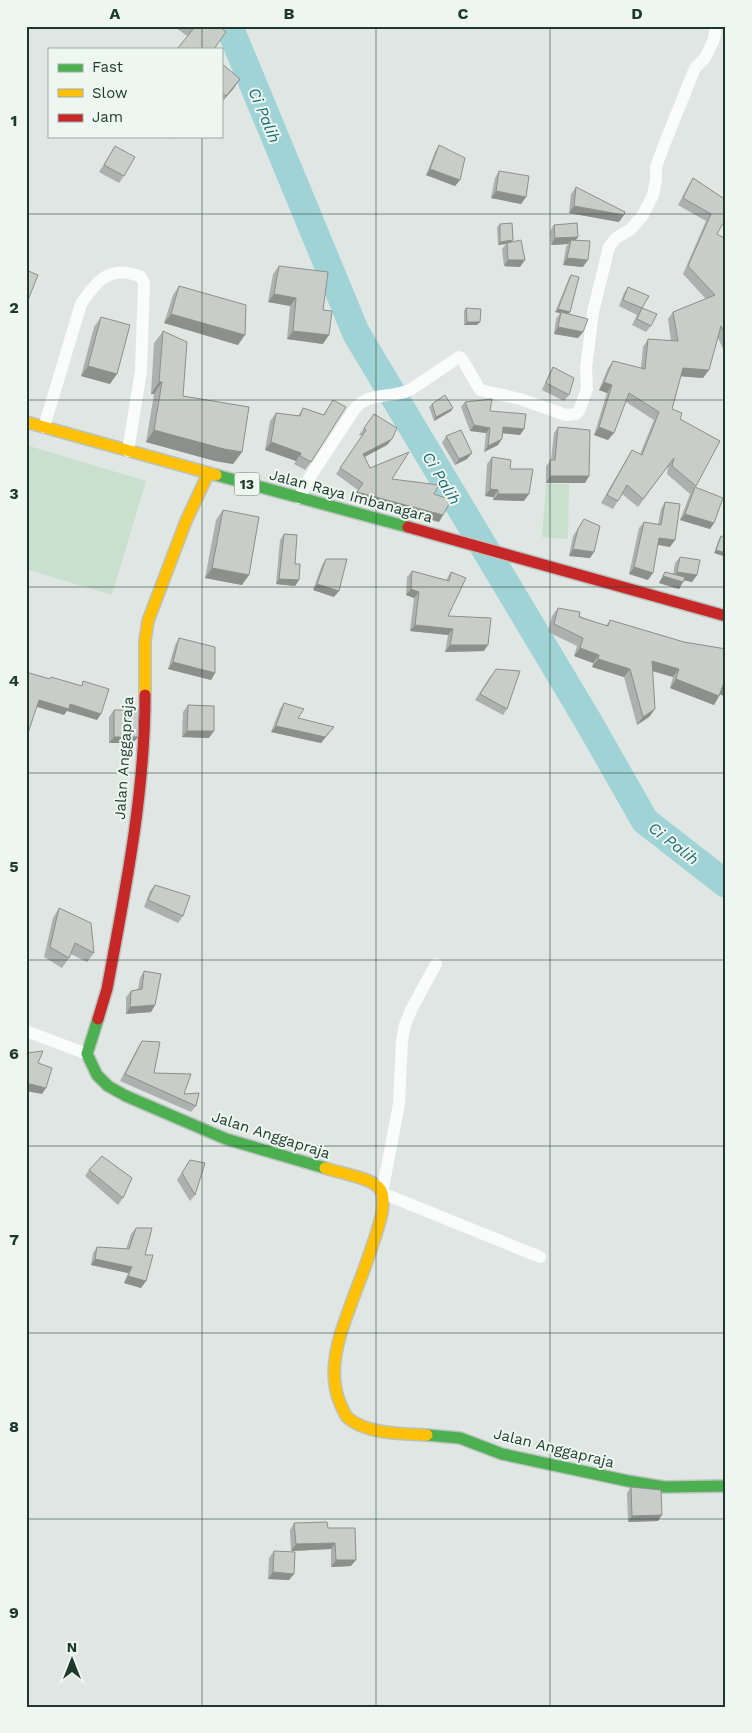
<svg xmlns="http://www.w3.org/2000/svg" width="752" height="1733" font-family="'Work Sans',sans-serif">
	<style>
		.green { fill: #c9e0ce }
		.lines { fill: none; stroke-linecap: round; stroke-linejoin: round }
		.river { stroke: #a0d3d5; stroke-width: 28 }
		.fast-casing { stroke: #bac3be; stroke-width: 14 }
		.slow-casing { stroke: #bac3be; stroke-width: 14 }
		.jam-casing { stroke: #bac3be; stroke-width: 14 }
		.street { stroke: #fafbfb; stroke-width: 12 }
		.fast { stroke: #4caf50; stroke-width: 11 }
		.slow { stroke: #ffc107; stroke-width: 11 }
		.jam { stroke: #c62828; stroke-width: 11 }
		.wall { fill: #acb0ae }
		.shaded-wall { fill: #8c908d }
		.building { fill: #c8cdca; stroke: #8c908d }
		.grid { fill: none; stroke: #1f382f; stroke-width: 1; stroke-opacity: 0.55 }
		.labels { text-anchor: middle; stroke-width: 4; stroke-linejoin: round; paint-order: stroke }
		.shield { fill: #edf6f1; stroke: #5d7169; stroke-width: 1 }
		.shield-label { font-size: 14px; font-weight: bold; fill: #1f382f }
		.street-label { font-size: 15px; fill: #1f382f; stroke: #edf6f1 }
		.water-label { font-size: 16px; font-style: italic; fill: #1b6d73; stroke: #edf6f1 }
		.neatline { fill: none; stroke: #1f382f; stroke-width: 2 }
		.grid-label { font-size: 16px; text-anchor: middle; font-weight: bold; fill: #1f382f }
	</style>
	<rect width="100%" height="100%" fill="#e0e6e3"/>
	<path class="green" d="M26 445 146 481 112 595 26 569Z
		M546 484H569L568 539 542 537Z"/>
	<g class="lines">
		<path class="river" d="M229 26 356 333 588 721 645 821 726 884"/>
		<g class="fast-casing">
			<path id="fast" d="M216 475 408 527
				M98 1019 87 1054 97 1075 108 1086 126 1096 226 1139 325 1168
				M427 1435 460 1438 502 1454 628 1481 664 1487 726 1486"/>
		</g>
		<g class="slow-casing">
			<path id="slow" d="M26 422 216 475
				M145 695V641L148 621 186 521 208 474
				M325 1168C339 1173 368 1177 378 1187 385 1193 383 1205 382 1213 372 1255 353 1294 340 1336 334 1357 331 1382 340 1403 342 1407 344 1413 347 1417 365 1434 403 1434 427 1435"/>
		</g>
		<g class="jam-casing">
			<path id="jam" d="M408 527 726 616
				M98 1019 107 989C125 892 145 794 145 695"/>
		</g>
		<path class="street" d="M44 427 81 304C97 280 111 264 141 277L144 283 141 371 128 451
			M299 498 310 477 356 407C371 392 392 398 410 390L459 357 462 359 480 390 520 399 566 415 576 414 579 411 587 389 586 368 593 312 609 247 616 238 631 229 643 215 653 195 656 180V167L664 145 695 68 705 58 714 39 716 26
			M436 964 411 1010 405 1025 402 1040 399 1104 382 1193 540 1257
			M26 1031 87 1054"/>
		<use href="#fast" class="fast"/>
		<use href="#slow" class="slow"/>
		<use href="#jam" class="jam"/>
	</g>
	<path class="wall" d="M176 26H219L187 36 175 27Z
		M221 63 234 88 221 103Z
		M169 136H175L173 139Z
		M439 145 460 180 455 186 426 175 435 152Z
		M115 146 124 176 119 183 99 172Z
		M499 171 526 197 521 204 491 198 495 178Z
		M693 178 726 200 717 234 725 273H726V348L724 351 718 338 703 378 681 376 672 409 680 419 720 441 695 487 714 523 710 529 680 520 690 494 667 474 668 466 638 507 622 494 613 509 601 503 627 458 632 450 640 454 654 420 626 402 608 440 594 435 607 393 599 390 608 368 613 361 641 368 643 347 648 339 671 341 668 319 673 312 706 299 683 274 706 221 678 205 688 186Z
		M576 187 619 222 569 213 571 194Z
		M500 224 512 242 520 267 504 266 502 249 506 244 498 245 497 227Z
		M554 225 578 237 575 240 583 267 563 265 566 247 568 244 551 245 550 231Z
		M279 266 323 344 287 339 290 306 268 302 273 274Z
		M571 275 570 312 568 314 583 332 578 338 554 334 556 319 560 313 555 312 569 278Z
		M179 286 238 345 164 323 173 295Z
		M628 287 642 308 651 326 646 332 632 325 637 315 619 306 624 293Z
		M466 308 477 325H464V311Z
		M101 317 110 384 81 376 94 327Z
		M163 331 183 396 242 452 233 464 215 461 146 442 154 394H151L154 343Z
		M553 367 569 395 564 401 542 390 549 374Z
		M333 400 311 462 305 470 294 464 296 461 265 450 270 421 276 413 298 416 303 408 323 415Z
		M465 402 490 411 524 429 520 435 503 433 498 445 484 452 486 433 470 431 461 407Z
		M432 404 451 411 434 421 429 407Z
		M374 414 392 439 387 445 365 457 370 468 392 479 434 494 443 515 439 522 353 498 358 490 336 474 362 436 359 435Z
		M558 427 589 476 585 483H546V466L551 460 554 433Z
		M446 436 472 453 467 459 455 465 442 443Z
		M492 457 510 469 524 501 493 500V497L485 496 487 464Z
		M665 502 670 547 658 545 648 580 629 574 639 528 644 522 658 524 661 509Z
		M223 510 242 585 205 578 216 520Z
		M584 519 594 552 590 558 569 556 573 536Z
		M284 534 295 564 299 580 295 586 276 584 280 540Z
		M721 536 726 537 714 553 719 539Z
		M680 557 697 575 692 582 684 580 679 589 659 583 665 572 673 574 675 563Z
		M326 559 334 597 313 590 322 565Z
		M412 571 446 580 451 572 448 616 484 651 445 652 448 635 410 631 414 598 406 595 407 577Z
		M558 608 606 626 610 620 684 642 726 649V697L720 694 714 705 670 688 673 677 652 671 655 709 649 717 637 725 624 677 592 667 593 663 574 656 577 646 548 632 552 616Z
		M179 638 215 673 211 680 168 669 175 645Z
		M491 675 507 709 503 715 475 700Z
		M284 703 298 718 329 733 321 743 271 732 280 709Z
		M188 705 209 738 182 737 183 712Z
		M114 710 138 737 133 743H109V717Z
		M155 885 183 916 178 923 144 907 150 891Z
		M59 908 94 953 87 962 71 954 69 958 62 968 44 957 53 918Z
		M144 971 155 1005 151 1012 126 1014V997L131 991 138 989 140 978Z
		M142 1041 154 1073 184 1094 196 1106 191 1112 120 1081 138 1047Z
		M190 1160 195 1195 190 1201 177 1180Z
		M89 1170 123 1198 118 1205 85 1176Z
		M136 1228 145 1255 146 1281 141 1288 124 1283 128 1273 91 1265 93 1253 97 1247 126 1249 131 1234Z
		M631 1487 658 1521 628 1522 627 1493Z
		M294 1523 328 1528 351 1566 331 1567V1549L291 1551 290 1530Z
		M274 1551 294 1574 289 1580 268 1579 269 1558Z"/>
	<path class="shaded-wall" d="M240 79 234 88 221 103 226 96Z
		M430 169 460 180 455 186 426 175Z
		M496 191 526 197 521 204 491 198Z
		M574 206 624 215 619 222 569 213Z
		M578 237 573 244 571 240 568 244 551 245 555 238Z
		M513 240 511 243H507L506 244 498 245 500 242Z
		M567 258 588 260 583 267 563 265Z
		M508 260H525L520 267 504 266Z
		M274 294 296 298 290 306 268 302Z
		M558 309 570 312 568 315 561 312 560 313 555 312Z
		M171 314 245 335 238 345 164 323Z
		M467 322H480L477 325H464Z
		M558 327 583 332 578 338 554 334Z
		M293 331 329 335 323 344 287 339Z
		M88 366 117 374 110 384 81 376Z
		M683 368 709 370 703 378 677 376Z
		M159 382H162L154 394H151Z
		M604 382 612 385 607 393 599 390Z
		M453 408 451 411 434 421 436 417Z
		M474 425 490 428 486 433 470 431Z
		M503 427 524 429 520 435 499 433Z
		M599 427 614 433 608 440 594 435Z
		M154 430 242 452 233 464 215 461 146 442Z
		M392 439 387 445 358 460 363 454Z
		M502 439 498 445 484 452 488 446Z
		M271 442 301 453 296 461 265 450Z
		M472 453 467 459 455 465 459 459Z
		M550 476H589L585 483H546Z
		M490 489 498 490 493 497 485 496Z
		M357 492 443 515 439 522 353 498Z
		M498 494H529L524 501 493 500Z
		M685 514 714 523 710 529 680 520Z
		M659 538 675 540 670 547 654 544Z
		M573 549 594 552 590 558 569 556Z
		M716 550 726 553V557L714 553Z
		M634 567 653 573 648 580 629 574Z
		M212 568 249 575 242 585 205 578Z
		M677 572 697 575 692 582 673 578Z
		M663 576 683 582 679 589 659 583Z
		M279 579 299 580 295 586 276 584Z
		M317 584 339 591 334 597 313 590Z
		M411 589 419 592 414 598 406 595Z
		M415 625 453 629 448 635 410 631Z
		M450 645H488L484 651 445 652Z
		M580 648 599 655 593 663 574 656Z
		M598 659 630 669 624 677 592 667Z
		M652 661 679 669 673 677 646 669Z
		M173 662 215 673 211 680 168 669Z
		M676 679 719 696 714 705 670 688Z
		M723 685 726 686V697L717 693Z
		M39 700 70 704 101 714 97 720 67 711 64 715 34 706Z
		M655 709 649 717 637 725 643 717Z
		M276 726 334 727 321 743 271 732Z
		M187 731H214L209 738 182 737Z
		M114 737H138L133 743H109Z
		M155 1005 151 1012 126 1014 130 1007Z
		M26 1083 46 1088 42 1094 26 1091Z
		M95 1259 132 1267 128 1273 91 1265Z
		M128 1276 146 1281 141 1288 124 1283Z
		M662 1515 658 1521 628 1522 632 1516Z
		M335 1543 331 1549 291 1551 296 1544Z
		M336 1560H356L351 1566 331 1567Z
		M273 1572 294 1574 289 1580 268 1579Z"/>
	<path class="building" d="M193 26H219L226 32 214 49H177L195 27Z
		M221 63 240 79 226 96 221 91Z
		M439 145 465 158 460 180 430 169Z
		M115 146 135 157 124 176 104 165Z
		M499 171 529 176 526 197 496 191Z
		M693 178 726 200V218L717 234 726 239V271L725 273H726V335L721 326 709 370 683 368 672 409 682 413 680 419 720 441 696 486 672 466 674 458 643 499 627 485 618 501 607 495 632 450 642 455 659 412 629 393 614 433 599 427 612 385 604 382 613 361 645 369 648 339 678 341 673 312 715 295 688 266 711 214 683 198Z
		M576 187 625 212 624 215 574 206Z
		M512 223 513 240 500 242V224Z
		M577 223 578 237 555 238 554 225Z
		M521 240 525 260H508L507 243Z
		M571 240 590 241 588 260 567 258Z
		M279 266 328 272 323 310 332 311 329 335 293 331 296 298 274 294Z
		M26 270 38 275 26 305Z
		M571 275 579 277 570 312 558 309Z
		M179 286 246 305 245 335 171 314Z
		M628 287 649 296 642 308 623 300Z
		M466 308 481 309 480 322H467Z
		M642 308 657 314 651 326 637 319Z
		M561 312 588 319 583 332 558 327Z
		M101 317 130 325 117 374 88 366Z
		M163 331 187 342 183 396 249 407 242 452 224 449 154 430 162 382H159Z
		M553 367 574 378 569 395 546 383Z
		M445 395 453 408 436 417 432 404Z
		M492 399 490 411 526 414 524 429 503 427 502 439 488 446 490 428 474 425 465 402Z
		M333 400 346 407 311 462 300 456 301 453 271 442 276 413 300 416 303 408 324 415Z
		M374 414 397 428 392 439 363 454 370 468 409 452 392 479 439 485 434 494 451 500 443 515 357 492 363 483 340 468 366 430 364 428Z
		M558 427 590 430 589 476H550V460H555Z
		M461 430 472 453 459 459 446 436Z
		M492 457 511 460 510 469H533L529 494H498V490L490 489Z
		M695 487 723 498 714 523 685 514Z
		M665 502 680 504 675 540 659 538 653 573 634 567 644 522 661 525Z
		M223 510 259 517 249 575 212 568Z
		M584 519 600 526 594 552 573 549 578 529Z
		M284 534 297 535 295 564H300L299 580 279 579Z
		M721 536 726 537V553L716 550Z
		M680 557 700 560 697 575 677 572Z
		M326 559H347L339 591 317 584Z
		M412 571 449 581 451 572 466 578 448 616 491 618 488 645H450L453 629 415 625 419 592 411 589Z
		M665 572 685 577 683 582 663 576Z
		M558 608 580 612 579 617 608 626 610 620 684 642 726 649V686L723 685 719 696 676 679 679 669 652 661 655 709 643 717 630 669 598 659 599 655 580 648 583 638 554 624Z
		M179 638 215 647V673L173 662Z
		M496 669 520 671 507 709 480 694Z
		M26 672 50 679 51 677 82 686 83 681 109 689 101 714 70 704 69 709 39 700 26 739Z
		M284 703 304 709 298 718 334 727 325 737 276 726Z
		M188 705 214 706V731H187Z
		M114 710H139L138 737H114Z
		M155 885 190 896 183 916 148 900Z
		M59 908 91 923 94 953 75 943 69 958 50 947Z
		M144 971 161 974 155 1005 130 1007 131 991 142 989Z
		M142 1041 160 1042 154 1073 191 1074 184 1094 199 1093 196 1106 125 1074Z
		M43 1051 38 1063 52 1068 46 1088 26 1083V1053Z
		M102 1156 132 1178 123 1198 89 1170Z
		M190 1160 205 1163 195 1195 182 1173Z
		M136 1228H152L145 1255H153L146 1281 128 1276 132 1267 95 1259 97 1247 129 1249Z
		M631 1487 661 1490 662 1515 632 1516Z
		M327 1522 328 1528H355L356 1560H336L335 1543 296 1544 294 1523Z
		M274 1551 295 1552 294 1574 273 1572Z"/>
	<path class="grid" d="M202 26V49M376 26V1707M550 26V1707M202 136V1707M26 214H726M26 400H726M26 587H726M26 773H726M26 960H726M26 1146H726M26 1333H726M26 1519H726"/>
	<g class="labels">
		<rect class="shield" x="234.5" y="472.5" width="25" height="23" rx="4"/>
		<g class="shield-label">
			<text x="247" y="489">13</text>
		</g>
		<g class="street-label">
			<text transform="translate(351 496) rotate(15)" y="5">Jalan Raya Imbanagara</text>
			<text transform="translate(124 758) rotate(-86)" y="5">Jalan Anggapraja</text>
			<text transform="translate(271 1135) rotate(18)" y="5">Jalan Anggapraja</text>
			<text transform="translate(554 1448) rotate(14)" y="5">Jalan Anggapraja</text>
		</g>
		<g class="water-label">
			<text transform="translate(265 115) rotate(67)" y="6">Ci Palih</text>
			<text transform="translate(442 478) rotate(59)" y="6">Ci Palih</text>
			<text transform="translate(674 843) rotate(38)" y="6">Ci Palih</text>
		</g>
	</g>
	<rect width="752" height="1733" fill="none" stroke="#edf6f1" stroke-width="55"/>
	<rect x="48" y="48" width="175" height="90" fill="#edf6f1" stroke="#9baaa3"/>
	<rect x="58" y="64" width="25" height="8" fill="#4caf50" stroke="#9baaa3"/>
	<text x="92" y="72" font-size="15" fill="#1f382f">Fast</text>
	<rect x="58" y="89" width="25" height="8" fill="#ffc107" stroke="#9baaa3"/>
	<text x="92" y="98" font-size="15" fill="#1f382f">Slow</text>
	<rect x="58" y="114" width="25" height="8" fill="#c62828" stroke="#9baaa3"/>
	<text x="92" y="122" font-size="15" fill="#1f382f">Jam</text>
	<g transform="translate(72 1660)" stroke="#edf6f1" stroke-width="4" paint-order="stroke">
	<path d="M0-4L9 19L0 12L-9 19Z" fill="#1f382f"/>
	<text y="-8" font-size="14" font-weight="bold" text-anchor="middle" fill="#1f382f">N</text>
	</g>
	<rect x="28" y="28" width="696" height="1678" class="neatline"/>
	<g class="grid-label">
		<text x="115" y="19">A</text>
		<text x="289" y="19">B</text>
		<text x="463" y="19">C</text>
		<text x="637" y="19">D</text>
		<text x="14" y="126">1</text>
		<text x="14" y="313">2</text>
		<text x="14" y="499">3</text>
		<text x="14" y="686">4</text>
		<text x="14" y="872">5</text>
		<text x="14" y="1059">6</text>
		<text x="14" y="1245">7</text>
		<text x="14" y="1432">8</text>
		<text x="14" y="1618">9</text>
	</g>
</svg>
